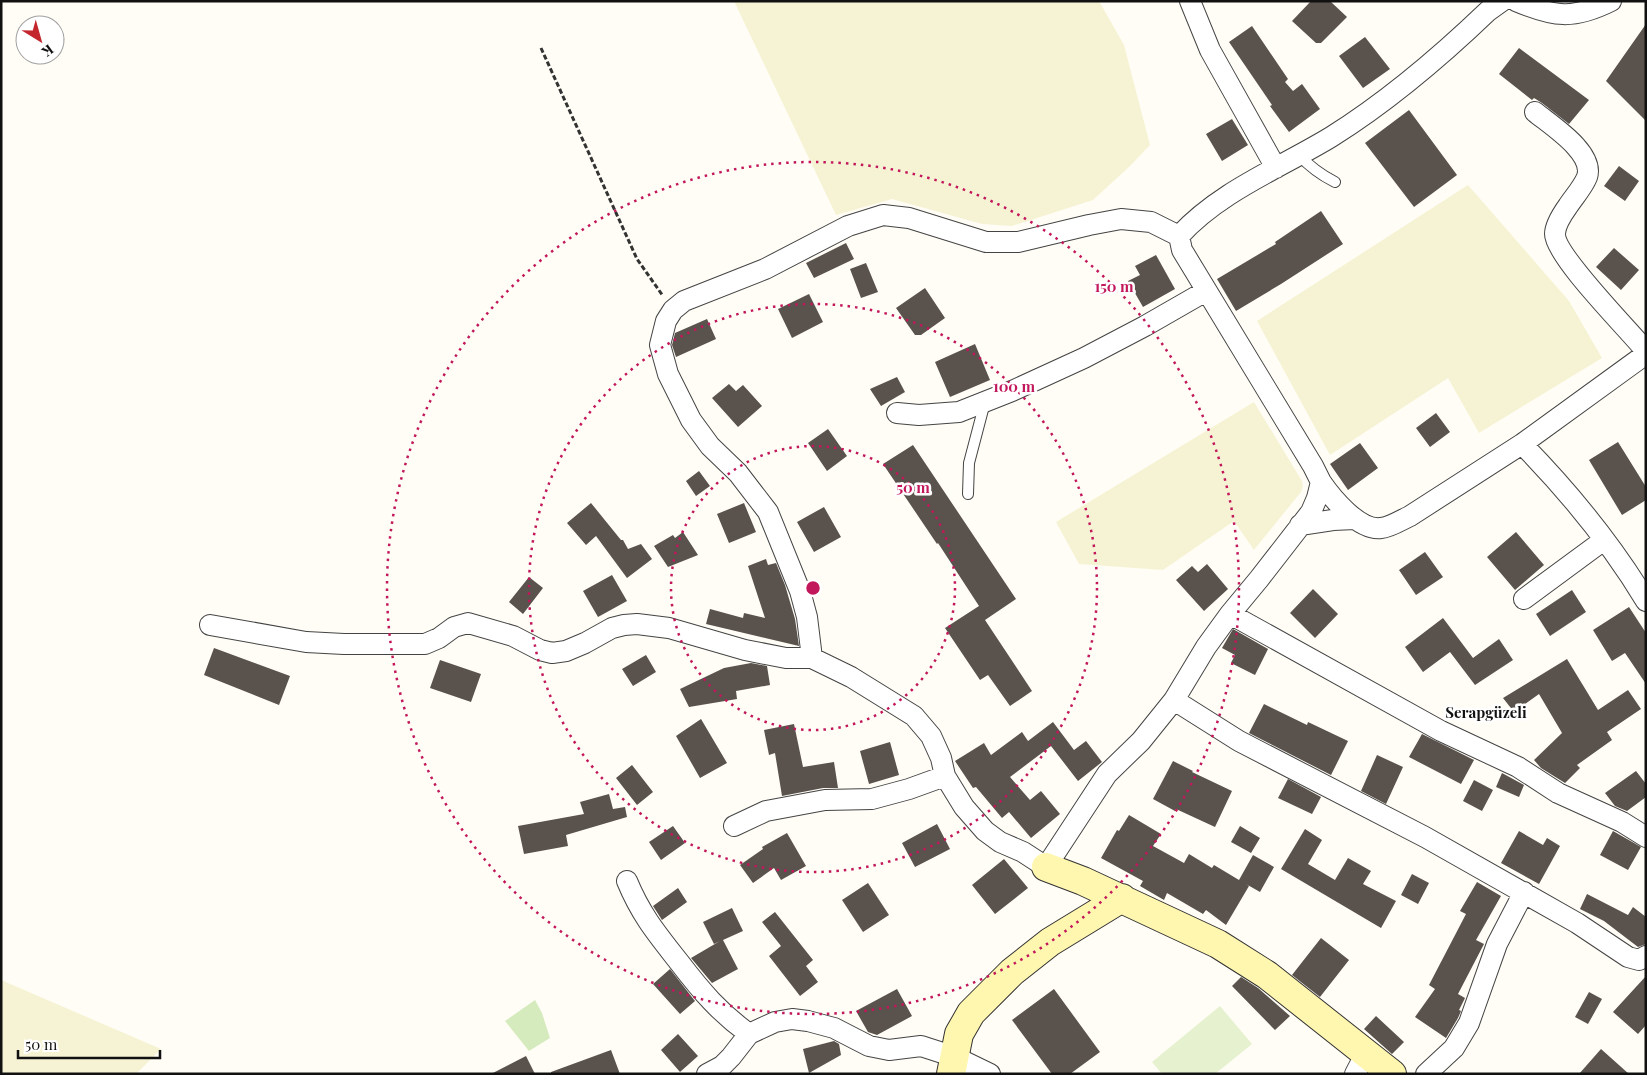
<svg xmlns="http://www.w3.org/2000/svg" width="1647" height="1075" font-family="'Playfair Display',serif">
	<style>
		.farmland { fill: #f6f3d4 }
		.green { fill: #d5ebbd }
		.pitch { fill: #e6f2cf }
		.building { fill: #5a524d }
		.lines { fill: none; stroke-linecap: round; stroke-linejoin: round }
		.lane-casing { stroke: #444; stroke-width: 12 }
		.street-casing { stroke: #444; stroke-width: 22 }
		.secondary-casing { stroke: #333; stroke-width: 30 }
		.path { stroke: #333; stroke-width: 3; stroke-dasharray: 5 2.5; stroke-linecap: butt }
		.lane { stroke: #fff; stroke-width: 10 }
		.street { stroke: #fff; stroke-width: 20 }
		.secondary { stroke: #fff6b0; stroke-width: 28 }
		.ring { fill: none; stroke: #c2185b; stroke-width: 2.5; stroke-dasharray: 2.5 5 }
		.labels { text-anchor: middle; stroke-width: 5; stroke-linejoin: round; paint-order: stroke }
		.neighbourhood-label { font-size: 15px; font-weight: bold; fill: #111; stroke: #fff }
		.centre { fill: #c2185b; stroke: #fff; stroke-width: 2.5 }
		.ring-label { font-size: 15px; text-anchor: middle; font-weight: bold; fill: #c2185b; stroke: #fff; stroke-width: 5; stroke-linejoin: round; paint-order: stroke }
	</style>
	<rect width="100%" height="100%" fill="#fffdf5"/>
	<path class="farmland" d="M734 1H1099L1124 45 1150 145 1130 166 1093 200 1012 226 982 224 892 199 836 215Z
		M1468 185 1569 301 1602 358 1479 433 1448 378 1330 455 1257 321Z
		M1254 402 1302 481 1303 486 1301 492 1254 550 1234 521 1163 570 1079 564 1056 522Z
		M1 980 161 1049 136 1074H1Z"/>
	<path class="green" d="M535 1000 542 1013 550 1038 529 1051 505 1021Z"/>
	<path class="pitch" d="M1220 1006 1252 1044 1215 1074H1162L1152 1062Z"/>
	<path class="building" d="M1311 1H1330L1347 17 1321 43H1316L1292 21Z
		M1646 24V121L1606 81Z
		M1252 26 1288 79 1285 82 1293 91 1302 84 1320 109 1289 132 1270 106 1272 105 1229 42Z
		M1365 37 1390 69 1363 88 1339 56Z
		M1519 48 1589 100 1569 124 1542 103 1534 98 1532 100 1499 74Z
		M1409 110 1457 175 1414 207 1365 143Z
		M1232 119 1248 145 1222 161 1206 134Z
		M1619 166 1639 181 1625 201 1604 186Z
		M1321 211 1343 244 1281 284 1236 311 1217 279 1276 244 1275 242Z
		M846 243 854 259 814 278 806 263Z
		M1614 248 1639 270 1621 290 1596 267Z
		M1156 255 1175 289 1143 307 1128 281 1140 275 1135 266Z
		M866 263 878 292 861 298 850 269Z
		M925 288 945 318 921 335H915L896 308Z
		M809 294 823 322 792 338 778 309Z
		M707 319 716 339 676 357 672 345 675 333Z
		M975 344 990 380 950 397 935 362Z
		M897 377 905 392 881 406 870 389Z
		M729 384 736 391 743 385 762 406 738 427 712 398Z
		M1436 413 1450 432 1430 447 1416 428Z
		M828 429 847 456 827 471 808 443Z
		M1618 442 1646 487V500L1622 515 1589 460Z
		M1360 443 1378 468 1348 490 1330 464Z
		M913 445 1016 599 985 620 1032 691 1010 706 988 675 980 680 945 628 979 606 938 543 937 544 883 464Z
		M699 471 710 486 696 496 686 481Z
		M591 503 621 540H623L628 549 641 544 652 559 627 578 596 536 586 545 567 523Z
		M744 503 756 532 729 543 717 514Z
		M824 507 841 537 814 552 797 522Z
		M683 532 698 555 668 567 654 546 673 535 675 538Z
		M1516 532 1544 565 1515 590 1487 557Z
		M1425 552 1443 577 1416 595 1399 570Z
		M766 559 768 565 776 563 785 585 795 619 799 646 706 624 710 609 743 618 744 613 765 618 748 566Z
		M1207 564 1228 589 1204 611 1176 580 1192 566 1198 572Z
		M612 575 627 601 598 617 583 591Z
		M529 577 543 588 523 614 509 602Z
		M1313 589 1338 614 1315 638 1290 613Z
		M1572 590 1586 612 1550 636 1536 614Z
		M1629 607 1646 633V684L1625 653 1612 661 1593 630Z
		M1443 618 1473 658 1499 639 1513 660 1475 685 1450 652 1423 672 1405 647Z
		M1233 629 1268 649 1255 675 1231 663 1235 655 1222 648Z
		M214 648 290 676 279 705 204 675Z
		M646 655 656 672 633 686 622 669Z
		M1567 659 1598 710 1628 690 1641 709 1607 732 1612 740 1577 765 1580 768 1565 783 1541 768 1534 760 1562 733 1539 694 1514 712 1503 698Z
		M440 660 481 674 471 702 430 688Z
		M751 663 767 666 770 685 736 691 737 699 689 707 680 689 724 668Z
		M1264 704 1307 725 1308 722 1348 741 1331 775 1249 733Z
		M701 719 727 763 700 778 676 736Z
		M1053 722 1074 750 1086 741 1102 762 1078 781 1051 746 1010 777 1030 800 1041 791 1060 814 1031 838 1009 812 1002 818 976 787 973 788 955 761 984 743 991 755 1022 732 1028 741Z
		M794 724 803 767 834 762 838 788H823L782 796 775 753 769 755 764 730Z
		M1422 734 1474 760 1461 784 1409 757Z
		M890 742 899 775 869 784 860 751Z
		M1377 755 1403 767 1386 804 1361 791Z
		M1173 761 1193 771 1192 772 1232 791 1215 827 1176 809 1175 811 1153 799Z
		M632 765 653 792 637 805 616 778Z
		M1636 771 1646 784V797L1627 811 1615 806 1605 793Z
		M1502 773 1524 785 1519 797 1496 787Z
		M1288 779 1321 797 1312 814 1278 798Z
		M1474 780 1493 790 1482 811 1463 801Z
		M609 794 613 809 625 807 627 817 566 835 568 846 524 854 518 826 584 814 580 802Z
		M1129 815 1161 834 1153 846 1184 863 1189 854 1212 868 1214 865 1239 880 1253 855 1274 867 1260 892 1246 884 1249 886 1226 925 1206 910 1203 914 1167 893 1164 900 1140 886 1143 881 1101 858 1117 830 1119 831Z
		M937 824 950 849 915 867 902 843Z
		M673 826 685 843 661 860 649 842Z
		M1240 826 1260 838 1251 853 1231 842Z
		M1305 829 1322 840 1308 864 1335 880 1348 858 1371 871 1363 884 1396 901 1381 928 1281 869Z
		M1519 831 1543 845 1547 838 1560 846 1539 884 1501 863Z
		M1613 831 1641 847 1628 870 1600 855Z
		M787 833 806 866 781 880 774 868 753 883 740 865 763 849 762 847Z
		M1004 859 1028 888 995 914 972 885Z
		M1412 874 1429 883 1418 904 1401 895Z
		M1477 882 1501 896 1476 940 1484 944 1458 994 1465 998 1459 1010 1461 1011 1458 1018 1446 1038 1415 1017 1435 989 1429 985 1466 914 1460 911Z
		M868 883 889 915 863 932 842 900Z
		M678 888 687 902 662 920 653 906Z
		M1587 894 1628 915 1633 907 1646 917V944L1638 947 1604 921 1580 909Z
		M732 908 743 931 723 940 738 969 712 983 691 958 720 941 714 944 703 922Z
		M775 912 813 960 806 966 818 982 800 996 769 956 781 946 762 922Z
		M1321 938 1349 960 1320 997 1292 975Z
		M670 969 695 1001 680 1014 653 984Z
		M1646 976V1025L1638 1034 1613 1012Z
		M1241 977 1258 988 1290 1016 1275 1030 1232 986Z
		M897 989 912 1016 877 1035 868 1032 856 1011Z
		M1054 989 1100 1052 1070 1074H1052L1012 1020Z
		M1589 992 1602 999 1588 1024 1575 1017Z
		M1376 1016 1404 1042 1392 1054 1364 1029Z
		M678 1034 698 1056 680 1072 661 1050Z
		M834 1041 839 1044 841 1055 809 1073 803 1049Z
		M1601 1049 1629 1074H1579Z
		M611 1050 620 1074H551V1072Z
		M526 1056 535 1074H491Z"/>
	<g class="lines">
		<g class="lane-casing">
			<path id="lane" d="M1299 155C1310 167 1321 175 1335 182
				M968 494 969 463 985 402"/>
		</g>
		<g class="street-casing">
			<path id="street" d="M1190 1 1210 50 1276 168
				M1516 1C1554 17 1573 20 1611 1
				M1535 112C1552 126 1595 153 1587 177 1583 187 1574 197 1568 206 1563 213 1555 225 1555 234 1555 256 1629 330 1646 351
				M897 413 919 415 959 412 1012 391 1084 358 1145 326 1206 291
				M1522 444C1568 491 1611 543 1646 601
				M1321 482C1332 498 1359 531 1381 528 1391 527 1401 520 1410 516L1522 444 1646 354
				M1300 525 1333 520 1355 519
				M1524 599 1604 540
				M1230 614 1441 731 1518 767 1558 793 1622 822 1646 837
				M210 625 306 642 344 644H425L439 638 454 627 468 623 513 636 540 650 552 653 566 651 585 643 612 628 624 625 637 624 669 628 745 650 786 658H812L851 677 914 716 931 736 941 758 945 776 964 807 985 831 1000 842 1023 852 1046 867 1107 774 1141 741 1174 700 1206 647 1230 614 1259 579 1311 512 1317 498 1321 482 1313 466 1182 250 1179 236C1220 191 1280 168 1331 137 1387 102 1440 57 1488 11L1502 1
				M812 658 807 617 800 591 768 512 738 473 710 446 691 420 668 374 660 345 666 321 673 310 684 301 765 269 848 226 883 215 909 218 986 242H1018L1089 225 1121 219 1151 222 1179 236
				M1174 700 1239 741 1425 837 1577 923 1628 957 1639 960 1646 956
				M734 826 766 811 825 800 872 799 909 789 945 776
				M627 881C641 915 657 934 679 962 702 992 719 1012 749 1034
				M707 1074 722 1066 731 1057 749 1034 775 1022 792 1019 808 1021 834 1028 869 1046 889 1050 921 1046 955 1057 990 1074
				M1355 1074 1366 1053
				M1426 1074 1454 1048 1469 1023 1497 944 1524 892"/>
		</g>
		<g class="secondary-casing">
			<path id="secondary" d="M1046 867 1083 881 1218 944 1267 975 1392 1074
				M951 1074 959 1034 971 1013 1012 972 1050 942 1122 898"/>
		</g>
		<path class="path" d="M541 48 637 259 663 296"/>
		<use href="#lane" class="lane"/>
		<use href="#street" class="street"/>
		<use href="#secondary" class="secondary"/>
	</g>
	<g class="ring">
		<circle cx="813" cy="588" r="142"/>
		<circle cx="813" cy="588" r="284"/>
		<circle cx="813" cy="588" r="426"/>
	</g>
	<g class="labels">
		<g class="neighbourhood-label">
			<text x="1486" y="718">Serapgüzeli</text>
		</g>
	</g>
	<circle cx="813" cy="588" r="8" class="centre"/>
	<g class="ring-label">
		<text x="1114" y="292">150 m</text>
		<text x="1014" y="392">100 m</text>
		<text x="913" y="493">50 m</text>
	</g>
	<rect width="1647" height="1075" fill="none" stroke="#111111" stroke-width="5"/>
	<g transform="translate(40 40) rotate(143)"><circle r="24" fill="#ffffff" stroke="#a0a0a0"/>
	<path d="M0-4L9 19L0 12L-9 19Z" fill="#c4262e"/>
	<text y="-8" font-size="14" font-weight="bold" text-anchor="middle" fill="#111111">K</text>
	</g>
	<path d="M18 1050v8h142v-8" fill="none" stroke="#111111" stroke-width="2.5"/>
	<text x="25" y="1050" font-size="15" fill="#111111" stroke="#ffffff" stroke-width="4" paint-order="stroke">50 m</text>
</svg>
